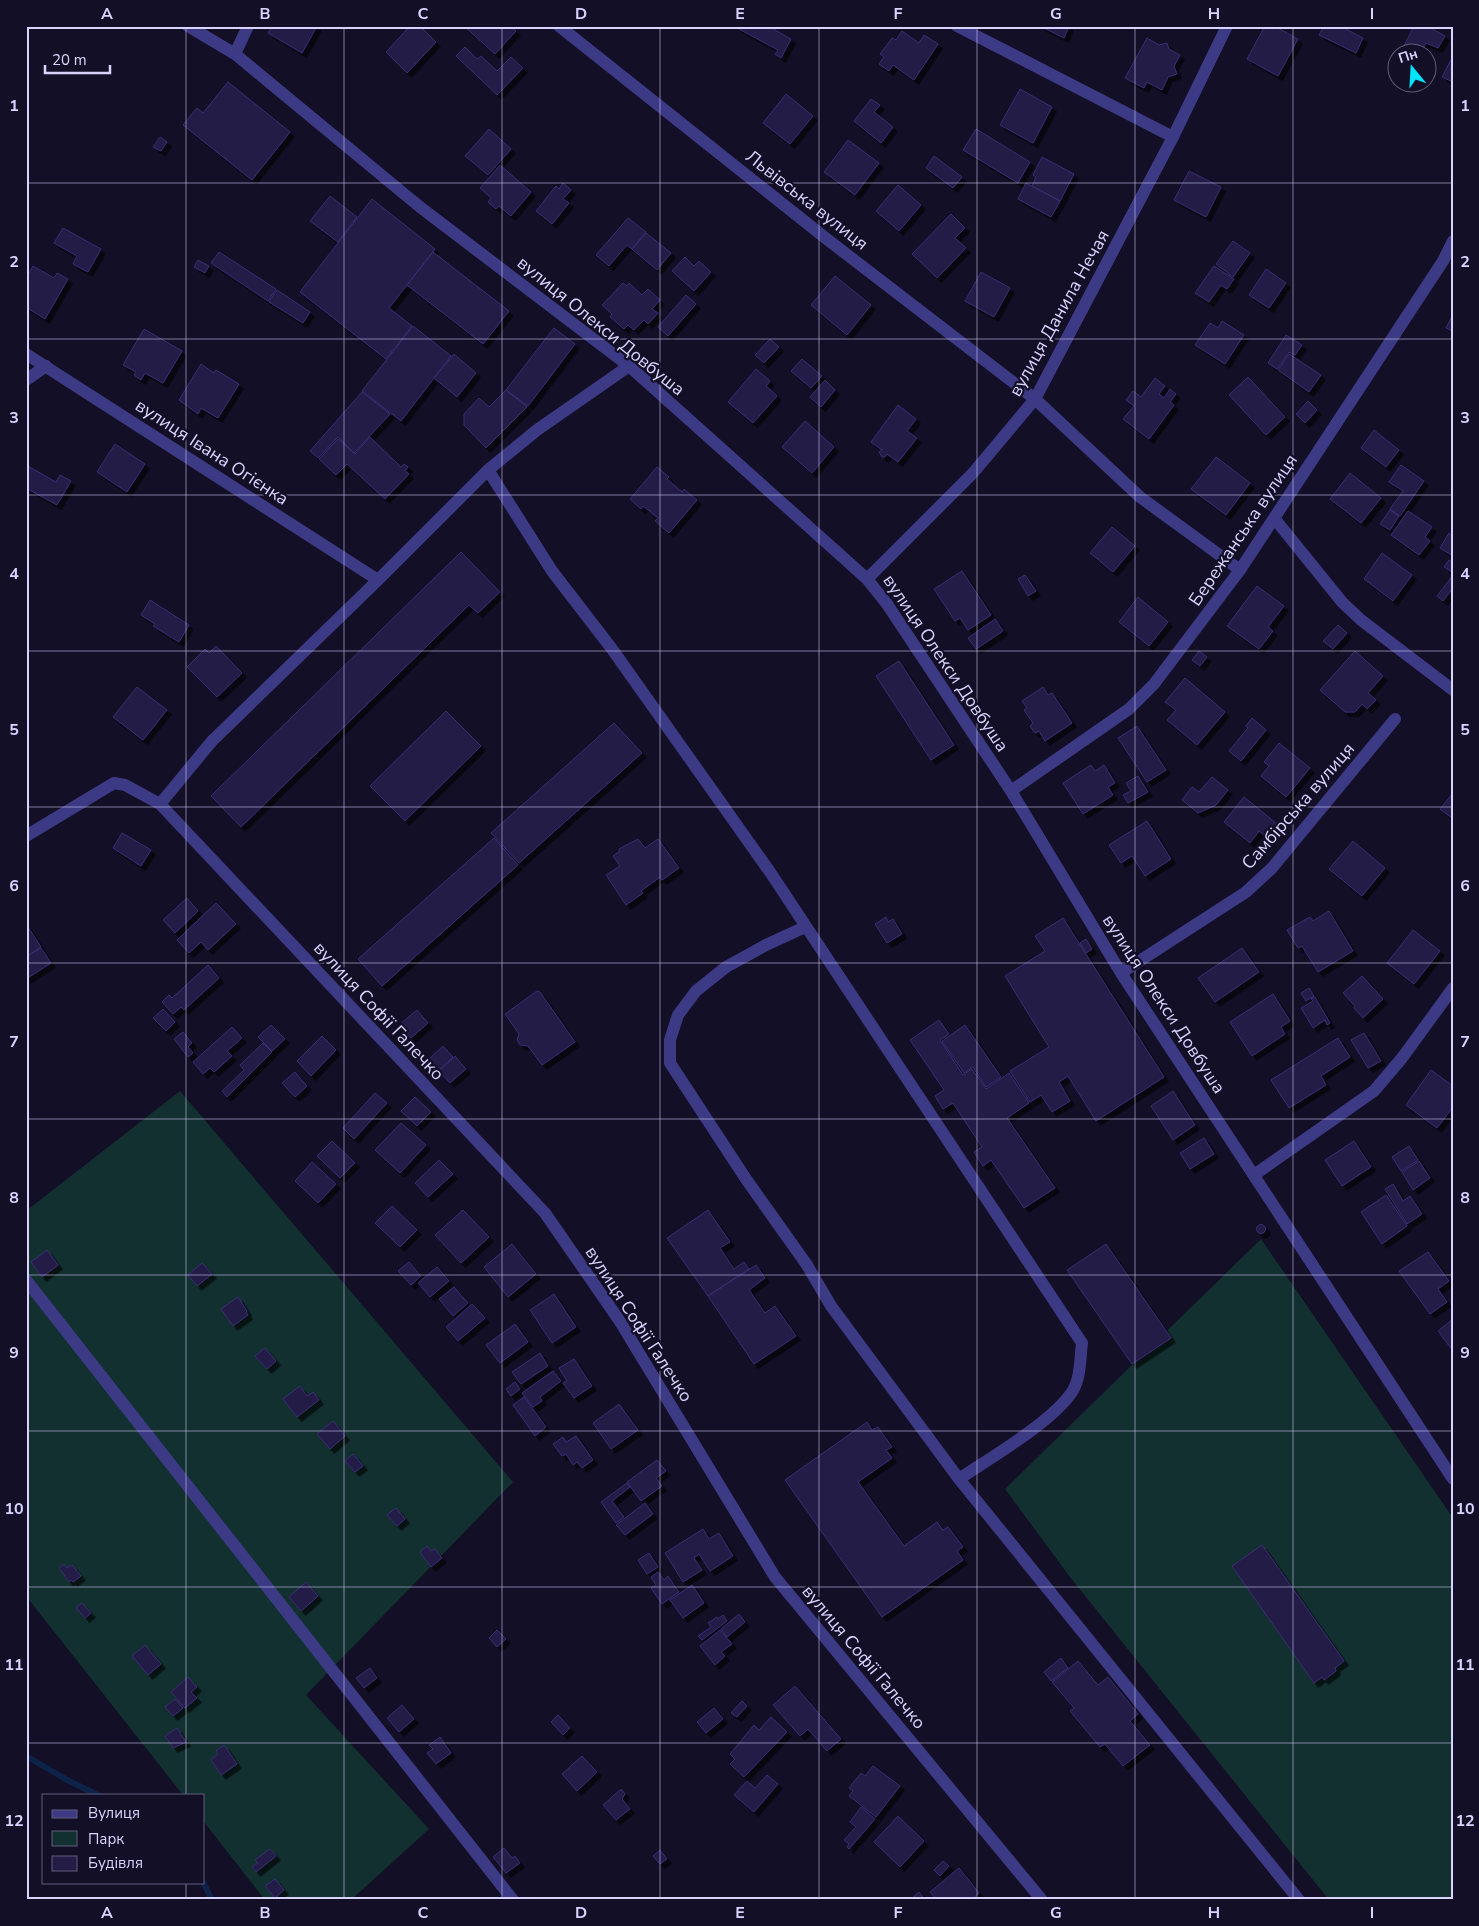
<svg xmlns="http://www.w3.org/2000/svg" width="1479" height="1926" font-family="'Nunito Sans',sans-serif">
	<style>
		.green { fill: #12302f }
		.lines { fill: none; stroke-linecap: round; stroke-linejoin: round }
		.stream { stroke: #0c2248; stroke-width: 6 }
		.building { fill: #241b47; stroke: #3b2d73; filter: url(#shadow) }
		.minor { stroke: #3d3a85; stroke-width: 12 }
		.grid { fill: none; stroke: #d9d4ff; stroke-width: 1; stroke-opacity: 0.55 }
		.labels { text-anchor: middle; stroke-width: 4.5; stroke-linejoin: round; paint-order: stroke }
		.street-label { font-size: 18px; fill: #d9d4ff; stroke: #130f26 }
		.neatline { fill: none; stroke: #d9d4ff; stroke-width: 2 }
		.grid-label { font-size: 16px; text-anchor: middle; font-weight: bold; fill: #d9d4ff }
	</style>
	<defs>
		<filter id="shadow"><feDropShadow dx="4.5" dy="4.5" stdDeviation="0" flood-color="#0009"/></filter>
	</defs>
	<rect width="100%" height="100%" fill="#130f26"/>
	<path class="green" d="M180 1091 513 1482 306 1695 429 1829 351 1900H265L204 1822V1795H183L26 1596V1211Z
		M1261 1239 1453 1518V1900H1329L1070 1577 1005 1489Z"/>
	<g class="lines">
		<path class="stream" d="M26 1756 71 1782 98 1795
			M203 1882 212 1900"/>
	</g>
	<path class="building" d="M272 26H317L302 53 268 33Z
		M410 26H420L436 42 407 73 386 52Z
		M464 26H510L516 31 495 54Z
		M738 26H768L791 39 781 58 775 54 778 50 737 28Z
		M1040 26H1069L1064 38Z
		M1265 26H1274L1298 39 1278 76 1247 59Z
		M1324 26H1340L1363 38 1356 53 1319 35Z
		M1414 26H1427L1445 36 1438 48 1426 43 1421 52H1401Z
		M902 31 919 43 924 35 938 44 914 80 893 65 889 71 879 64 884 57 880 54 892 38 896 40Z
		M1147 38 1159 45 1167 43 1169 49 1180 55 1174 66 1177 74 1168 77 1162 90 1147 82 1144 88 1125 78Z
		M465 47 477 59 481 56 497 71 511 57 523 68 497 95 456 56Z
		M1453 56V82L1442 77Z
		M228 82 290 132 252 180 183 125 197 108 203 113Z
		M1020 89 1052 107 1033 143 1000 125Z
		M786 94 813 116 790 144 763 123Z
		M871 99 880 105 874 112 893 127 881 143 854 121Z
		M489 129 511 149 488 175 465 156Z
		M976 129 1030 162 1018 183 963 150Z
		M160 137 167 142 161 151 153 147Z
		M848 140 879 163 855 195 824 172Z
		M934 156 962 177 953 188 926 168Z
		M1042 157 1074 174 1060 201 1032 186 1036 177 1033 175Z
		M500 165 531 192 511 216 499 206 496 209 488 202 491 198 480 188Z
		M1189 171 1221 187 1206 217 1174 200Z
		M563 183 571 190 563 199 569 203 552 224 536 211 556 186 559 189Z
		M1026 183 1060 201 1051 217 1018 199Z
		M898 185 921 205 899 231 876 211Z
		M330 196 357 217 338 242 310 221Z
		M372 199 435 249 389 308 412 326 386 359 300 292Z
		M951 214 965 228 955 238 966 248 937 278 912 254Z
		M628 218 646 232 632 249 627 245 609 266 596 255Z
		M63 228 101 249 88 272 73 264 77 256 54 243Z
		M646 233 671 253 657 270 632 249Z
		M1233 241 1250 253 1233 277 1216 264Z
		M219 252 276 289 268 301 211 263Z
		M433 252 509 311 483 344 407 285Z
		M685 257 694 266 699 261 711 272 694 291 672 271Z
		M198 260 209 266 205 273 194 267Z
		M33 266 54 278 57 273 68 279 45 319 26 307V278Z
		M1214 266 1234 279 1227 289 1221 285 1209 302 1195 293Z
		M1266 269 1286 283 1269 308 1249 295Z
		M981 272 1010 288 994 317 965 301Z
		M835 276 871 305 847 335 811 305Z
		M623 283 627 286 629 283 642 295 648 289 660 300 652 309 658 313 648 324 644 320 634 330 628 325 624 329 610 317 612 314 602 305Z
		M277 290 310 312 303 323 269 302Z
		M686 295 696 304 668 336 658 327Z
		M1453 314V331L1446 328Z
		M1222 321 1244 335 1225 364 1195 345 1210 323 1218 328Z
		M413 326 451 356 401 421 362 391Z
		M554 328 575 344 528 406 506 390Z
		M144 329 182 351 163 383 145 373 141 380 134 375 136 372 123 365Z
		M1286 335 1302 345 1295 355 1289 352 1277 369 1268 363Z
		M770 339 779 347 764 363 755 355Z
		M454 354 476 373 457 397 434 378Z
		M1289 354 1321 375 1309 392 1278 370Z
		M802 359 822 376 811 388 791 371Z
		M201 364 214 373 216 370 239 384 218 418 201 408 198 414 179 400Z
		M756 369 770 381 766 386 777 396 753 423 728 402Z
		M1248 377 1285 417 1266 435 1229 395Z
		M1155 378 1165 386 1159 394 1164 398 1170 389 1176 394 1170 402 1174 405 1149 439 1123 419 1134 406 1126 400 1133 391 1141 397Z
		M825 380 835 390 821 407 810 397Z
		M506 390 527 407 486 448 464 425V414L479 398 489 407Z
		M362 392 390 414 354 453 338 437 318 458 310 451Z
		M1308 401 1317 410 1305 423 1296 414Z
		M898 405 916 419 907 431 917 438 898 462 887 454 885 457H882L879 452 882 450 871 442Z
		M805 421 834 447 812 473 782 447Z
		M1374 430 1399 450 1386 467 1361 448Z
		M370 437 401 467 404 464 408 467 405 471 409 474 385 499 347 464 336 475 319 459 338 439 355 454Z
		M115 444 145 464 127 492 97 472Z
		M1216 457 1250 483 1226 515 1191 489Z
		M26 465 56 482 60 475 71 481 57 505 26 488Z
		M1401 465 1424 481 1400 516 1390 509 1403 491 1389 482Z
		M657 467 669 477 667 479 682 492 684 489 697 500 669 533 655 521 658 518 643 506 641 509 630 499Z
		M1350 473 1381 498 1361 523 1330 499Z
		M1390 510 1399 516 1390 530 1380 524Z
		M1408 511 1432 527 1425 537 1430 541 1419 555 1391 535Z
		M1112 527 1135 546 1113 572 1090 553Z
		M1449 533 1453 536V556L1440 548Z
		M461 552 500 592 478 613 469 605 241 827 211 796Z
		M1382 553 1412 575 1393 601 1364 579Z
		M1449 560 1453 563 1452 572 1444 567Z
		M962 571 991 615 968 630 960 618 955 621 934 589Z
		M1025 575 1036 591 1028 596 1018 579Z
		M1453 575V588L1443 601 1437 596Z
		M1257 586 1284 606 1268 627 1273 631 1259 649 1227 626Z
		M1138 597 1168 622 1149 646 1119 622Z
		M150 600 189 625 179 642 153 626 155 624 141 615Z
		M995 619 1003 631 976 649 968 638Z
		M1338 625 1347 633 1333 649 1323 641Z
		M216 646 242 673 217 697 187 667 205 649 209 653Z
		M1199 651 1207 657 1200 666 1192 660Z
		M1355 651 1383 676 1368 693 1376 700 1367 709 1362 704 1355 712H1345L1320 690Z
		M899 661 954 745 931 760 876 676Z
		M1185 678 1225 712 1197 745 1167 720 1176 710 1165 702Z
		M137 687 167 710 143 740 113 717Z
		M1043 687 1048 695 1052 693 1072 723 1045 741 1039 731 1035 733 1030 726 1033 723 1024 710 1027 708 1022 701Z
		M446 711 481 746 405 821 370 786Z
		M1252 718 1266 730 1241 761 1229 751 1248 728 1246 726Z
		M614 723 642 753 519 863 491 833Z
		M1137 726 1166 770 1147 782 1118 738Z
		M1279 743 1310 768 1286 797 1261 776 1269 766 1264 762Z
		M1091 765 1095 771 1104 765 1115 783 1108 787 1113 795 1083 814 1063 783Z
		M1138 776 1148 792 1128 803 1123 795 1131 791 1126 783Z
		M1212 777 1228 790 1216 805 1198 813 1182 800 1192 787 1199 792Z
		M1453 793V819L1440 809Z
		M1244 797 1277 824 1266 837 1259 831 1250 843 1224 822Z
		M1147 821 1171 859 1145 876 1132 856 1121 863 1109 845Z
		M122 833 151 850 141 866 113 848Z
		M494 838 518 865 382 986 358 959Z
		M638 839 645 848 658 839 679 868 662 880 660 877 641 891 643 893 626 905 606 875 620 866 613 856 620 851 619 849Z
		M1353 841 1385 868 1362 896 1329 869Z
		M187 898 198 911 175 933 163 920Z
		M216 903 236 924 208 950 201 942 189 953 177 940Z
		M1329 911 1353 951 1318 972 1302 946 1298 948 1287 930 1310 917 1313 921Z
		M886 917 888 922 893 919 902 934 887 943 875 924Z
		M1063 918 1164 1077 1096 1121 1068 1076 1059 1082 1070 1101 1052 1112 1041 1095 1030 1102 1010 1071 1049 1047 1005 976 1045 951 1035 936Z
		M26 924 41 947 26 957Z
		M1413 930 1440 951 1414 984 1387 963Z
		M1086 939 1092 949 1086 953 1080 943Z
		M41 948 51 963 26 979V957Z
		M1242 948 1259 972 1215 1002 1198 978Z
		M208 965 219 978 184 1010 181 1007 173 1014 162 1002 169 995 172 998Z
		M1362 976 1383 999 1363 1018 1354 1008 1355 1006 1343 993Z
		M1309 988 1314 996 1306 1001 1301 993Z
		M537 991 540 992 575 1042 542 1065 528 1046 520 1045 517 1040 519 1034 505 1014Z
		M1273 994 1290 1021 1281 1027 1285 1034 1252 1056 1230 1022Z
		M1315 997 1330 1023 1327 1025 1325 1020 1313 1028 1301 1008 1313 1001 1311 999Z
		M163 1009 175 1022 166 1031 153 1018Z
		M417 1010 428 1023 411 1038 399 1025Z
		M939 1020 949 1034 940 1040 963 1075 972 1069 986 1089 1009 1073 1029 1103 1007 1118 1055 1188 1024 1208 991 1160 983 1166 974 1152 982 1147 953 1103 943 1109 935 1096 944 1090 910 1040Z
		M271 1025 285 1039 272 1051 258 1037Z
		M965 1025 1001 1077 986 1087 973 1067 964 1073 942 1041Z
		M232 1027 242 1038 227 1051 232 1056 214 1072 210 1068 203 1074 193 1062Z
		M183 1032 192 1043 188 1047 193 1053 188 1057 174 1039Z
		M1364 1033 1381 1061 1368 1068 1351 1040Z
		M322 1036 336 1050 311 1076 297 1061Z
		M1338 1038 1350 1057 1321 1076 1326 1085 1289 1108 1271 1080Z
		M263 1043 272 1052 227 1097 222 1091 244 1070 240 1065Z
		M443 1046 453 1057 438 1071 428 1060Z
		M455 1056 466 1069 450 1083 439 1071Z
		M1431 1070 1453 1086V1107L1437 1128 1406 1105Z
		M295 1072 307 1086 295 1097 282 1083Z
		M1173 1091 1195 1125 1173 1140 1151 1106Z
		M375 1093 387 1103 354 1139 343 1128Z
		M415 1097 431 1112 417 1126 401 1111Z
		M401 1123 426 1145 400 1173 375 1150Z
		M1204 1138 1214 1154 1190 1169 1180 1153Z
		M332 1141 355 1163 340 1178 317 1156Z
		M1354 1141 1371 1167 1342 1186 1325 1160Z
		M1409 1146 1418 1160 1401 1171 1392 1157Z
		M439 1160 453 1174 428 1197 415 1183Z
		M1419 1161 1430 1178 1413 1190 1402 1172Z
		M312 1162 336 1184 318 1203 295 1181Z
		M1393 1184 1403 1201 1410 1196 1422 1214 1407 1224 1385 1189Z
		M1386 1195 1407 1226 1382 1244 1361 1212Z
		M392 1206 417 1230 400 1247 375 1223Z
		M463 1210 489 1237 461 1263 435 1235Z
		M708 1210 730 1242 720 1248 734 1269 744 1262 749 1269 708 1296 667 1238Z
		M1256.5 1229a4.5 4.5 0 1 1 9 0a4.5 4.5 0 1 1-9 0Z
		M512 1244 536 1274 508 1297 484 1267Z
		M1106 1244 1171 1338 1132 1364 1067 1270Z
		M47 1250 58 1265 42 1277 31 1262Z
		M1428 1252 1449 1281 1438 1289 1447 1302 1430 1314 1399 1271Z
		M409 1262 421 1276 411 1285 398 1271Z
		M202 1263 212 1274 197 1286 188 1275Z
		M756 1265 765 1278 749 1290 765 1313 775 1306 796 1336 754 1364 708 1296Z
		M437 1267 449 1281 430 1297 418 1283Z
		M454 1287 468 1303 453 1316 439 1299Z
		M554 1294 576 1327 552 1343 530 1310Z
		M238 1297 247 1311 246 1312 248 1315 233 1326 221 1309Z
		M472 1304 485 1318 458 1341 446 1327Z
		M1453 1319V1351L1438 1331Z
		M515 1324 528 1342 500 1363 486 1345Z
		M265 1348 276 1361 267 1369 255 1356Z
		M540 1353 548 1366 521 1384 512 1372Z
		M574 1359 592 1386 574 1398 563 1383 567 1381 559 1368Z
		M553 1371 561 1381 540 1397 542 1401 533 1407 522 1393Z
		M515 1382 520 1389 511 1396 506 1389Z
		M300 1386 307 1396 313 1392 319 1400 297 1417 283 1399Z
		M524 1397 546 1427 535 1436 513 1405Z
		M619 1404 638 1430 611 1449 593 1423Z
		M333 1421 345 1436 330 1449 317 1434Z
		M867 1422 872 1430 878 1427 892 1447 886 1450 892 1458 858 1482 904 1546 937 1522 943 1530 948 1527 963 1547 957 1551 963 1560 882 1617 785 1480Z
		M576 1436 593 1460 582 1468 577 1462 573 1465 566 1454 562 1456 553 1444 563 1437 566 1442Z
		M353 1454 363 1466 355 1472 345 1461Z
		M657 1460 666 1471 656 1478 662 1486 641 1501 627 1482Z
		M627 1483 630 1487 612 1501 624 1517 616 1523 601 1502Z
		M645 1503 653 1514 625 1535 616 1525Z
		M396 1508 405 1519 397 1526 387 1515Z
		M703 1529 709 1539 719 1533 733 1556 710 1571 699 1554 694 1558 702 1570 683 1582 665 1553Z
		M1262 1545 1344 1661 1335 1668 1336 1671 1324 1680 1322 1677 1314 1683 1232 1566Z
		M427 1546 431 1551 435 1549 442 1558 431 1567 420 1552Z
		M649 1553 658 1567 647 1574 638 1560Z
		M64 1564 67 1568 72 1565 81 1576 73 1582 71 1580 69 1582 59 1568Z
		M658 1572 664 1580 668 1576 679 1592 662 1604 651 1588 656 1585 651 1577Z
		M306 1582 318 1596 301 1611 289 1597Z
		M692 1585 704 1603 683 1618 670 1600Z
		M82 1603 91 1613 85 1618 76 1608Z
		M739 1614 745 1622 727 1637 721 1629Z
		M723 1615 727 1621 702 1640 698 1636 711 1627 708 1623 717 1617 718 1619Z
		M497 1630 506 1639 497 1647 489 1638Z
		M720 1630 732 1644 721 1652 725 1656 715 1665 700 1646Z
		M145 1645 161 1664 148 1675 132 1656Z
		M1061 1658 1068 1668 1051 1681 1044 1672Z
		M1078 1661 1098 1685 1108 1677 1138 1714 1130 1721 1150 1745 1123 1766 1105 1744 1100 1747 1070 1711 1074 1708 1052 1682Z
		M370 1668 377 1678 364 1688 356 1678Z
		M188 1677 197 1687 191 1692 197 1698 185 1708 171 1692Z
		M795 1686 841 1739 827 1751 808 1729 800 1736 773 1705Z
		M175 1699 183 1708 173 1716 165 1707Z
		M742 1701 747 1706 737 1717 731 1713Z
		M402 1705 414 1719 399 1732 387 1718Z
		M714 1708 723 1719 706 1733 697 1722Z
		M558 1715 570 1728 563 1735 551 1722Z
		M771 1717 787 1732 744 1777 730 1764 735 1759 730 1754 754 1725 759 1730Z
		M177 1728 186 1742 173 1748 165 1736Z
		M440 1737 451 1753 436 1764 427 1753 433 1749 429 1745Z
		M224 1745 237 1764 221 1775 211 1760 218 1754 216 1751Z
		M582 1756 597 1772 577 1791 562 1774Z
		M873 1766 900 1786 876 1817 849 1796 853 1791 849 1788 861 1773 865 1776Z
		M767 1775 778 1784 754 1812 734 1795 747 1781 755 1788Z
		M620 1790H622L625 1794 622 1799 630 1809 616 1820 603 1805Z
		M861 1807 875 1819 849 1849 847 1847 849 1844 844 1840 856 1827 850 1822Z
		M898 1816 924 1841 900 1867 874 1842Z
		M504 1848 512 1858 515 1856 520 1863 506 1873 493 1857Z
		M270 1849 276 1856 256 1872 252 1867 258 1863 255 1860Z
		M660 1850 667 1859 660 1864 653 1856Z
		M943 1861 949 1866 940 1876 934 1870Z
		M959 1868 979 1893 971 1900H937L930 1892Z
		M275 1879 284 1890 275 1898 265 1886Z
		M919 1892 925 1900H910Z"/>
	<g class="lines">
		<path class="minor" d="M188 26 235 54 420 207 629 366 847 561 867 579 887 604 1011 791 1121 973 1453 1479
			M559 26 828 240 1035 399 1140 497 1240 570
			M957 26 1173 137
			M235 54 248 26
			M26 354 378 580
			M26 380 46 366
			M488 470 552 571 612 649 770 872 1082 1343C1080 1358 1081 1378 1072 1392 1052 1422 990 1458 959 1479
			M1274 518 1342 602 1361 620 1453 690
			M867 579 973 473 1035 399 1173 137 1227 26
			M1011 791 1129 709 1154 684 1240 570 1443 261 1453 241
			M160 804 212 741 378 580 488 470 537 430 629 366
			M26 836 114 783 125 785 160 804 545 1213 619 1320 775 1577 1042 1900
			M805 927 766 945 726 967 696 991 678 1015 670 1040V1063L746 1179 807 1265 831 1306 959 1479 1299 1900
			M1121 973 1246 892 1272 868 1395 719
			M1254 1175 1374 1091 1402 1058 1453 988
			M26 1280 513 1900"/>
	</g>
	<path class="grid" d="M186 26V1795M344 26V1900M502 26V1900M660 26V1900M819 26V1900M977 26V1900M1135 26V1900M1293 26V1900M26 183H1453M26 339H1453M26 495H1453M26 651H1453M26 807H1453M26 963H1453M26 1119H1453M26 1275H1453M26 1431H1453M26 1587H1453M26 1743H1453M186 1882V1900"/>
	<g class="labels">
		<g class="street-label">
			<text transform="translate(807 200) rotate(38)" y="6">Львівська вулиця</text>
			<text transform="translate(1059 313) rotate(-61)" y="6">вулиця Данила Нечая</text>
			<text transform="translate(601 326) rotate(39)" y="6">вулиця Олекси Довбуша</text>
			<text transform="translate(212 452) rotate(33)" y="6">вулиця Івана Огієнка</text>
			<text transform="translate(1243 530) rotate(-56)" y="6">Бережанська вулиця</text>
			<text transform="translate(946 663) rotate(56)" y="6">вулиця Олекси Довбуша</text>
			<text transform="translate(1298 806) rotate(-49)" y="6">Самбірська вулиця</text>
			<text transform="translate(1164 1004) rotate(57)" y="6">вулиця Олекси Довбуша</text>
			<text transform="translate(379 1011) rotate(47)" y="6">вулиця Софії Галечко</text>
			<text transform="translate(639 1324) rotate(57)" y="6">вулиця Софії Галечко</text>
			<text transform="translate(864 1657) rotate(50)" y="6">вулиця Софії Галечко</text>
		</g>
	</g>
	<rect width="1479" height="1926" fill="none" stroke="#130f26" stroke-width="55"/>
	<rect x="42" y="1794" width="162" height="90" fill="#130f26" stroke="#625e7d"/>
	<rect x="52" y="1810" width="25" height="8" fill="#3d3a85" stroke="#625e7d"/>
	<text x="88" y="1818" font-size="15" fill="#d9d4ff">Вулиця</text>
	<rect x="52" y="1831" width="25" height="15" fill="#12302f" stroke="#625e7d"/>
	<text x="88" y="1844" font-size="15" fill="#d9d4ff">Парк</text>
	<rect x="52" y="1856" width="25" height="15" fill="#241b47" stroke="#625e7d"/>
	<text x="88" y="1868" font-size="15" fill="#d9d4ff">Будівля</text>
	<g transform="translate(1412 68) rotate(342)"><circle r="24" fill="#130f26" stroke="#625e7d"/>
	<path d="M0-4L9 19L0 12L-9 19Z" fill="#00e5ff"/>
	<text y="-8" font-size="14" font-weight="bold" text-anchor="middle" fill="#d9d4ff">Пн</text>
	</g>
	<path d="M45 65v8h65v-8" fill="none" stroke="#d9d4ff" stroke-width="2.5"/>
	<text x="52" y="65" font-size="15" fill="#d9d4ff" stroke="#130f26" stroke-width="4" paint-order="stroke">20 m</text>
	<rect x="28" y="28" width="1424" height="1870" class="neatline"/>
	<g class="grid-label">
		<text x="107" y="19">A</text>
		<text x="265" y="19">B</text>
		<text x="423" y="19">C</text>
		<text x="581" y="19">D</text>
		<text x="740" y="19">E</text>
		<text x="898" y="19">F</text>
		<text x="1056" y="19">G</text>
		<text x="1214" y="19">H</text>
		<text x="1372" y="19">I</text>
		<text x="14" y="111">1</text>
		<text x="1465" y="111">1</text>
		<text x="14" y="267">2</text>
		<text x="1465" y="267">2</text>
		<text x="14" y="423">3</text>
		<text x="1465" y="423">3</text>
		<text x="14" y="579">4</text>
		<text x="1465" y="579">4</text>
		<text x="14" y="735">5</text>
		<text x="1465" y="735">5</text>
		<text x="14" y="891">6</text>
		<text x="1465" y="891">6</text>
		<text x="14" y="1047">7</text>
		<text x="1465" y="1047">7</text>
		<text x="14" y="1203">8</text>
		<text x="1465" y="1203">8</text>
		<text x="14" y="1358">9</text>
		<text x="1465" y="1358">9</text>
		<text x="14" y="1514">10</text>
		<text x="1465" y="1514">10</text>
		<text x="14" y="1670">11</text>
		<text x="1465" y="1670">11</text>
		<text x="14" y="1826">12</text>
		<text x="1465" y="1826">12</text>
		<text x="107" y="1918">A</text>
		<text x="265" y="1918">B</text>
		<text x="423" y="1918">C</text>
		<text x="581" y="1918">D</text>
		<text x="740" y="1918">E</text>
		<text x="898" y="1918">F</text>
		<text x="1056" y="1918">G</text>
		<text x="1214" y="1918">H</text>
		<text x="1372" y="1918">I</text>
	</g>
</svg>
